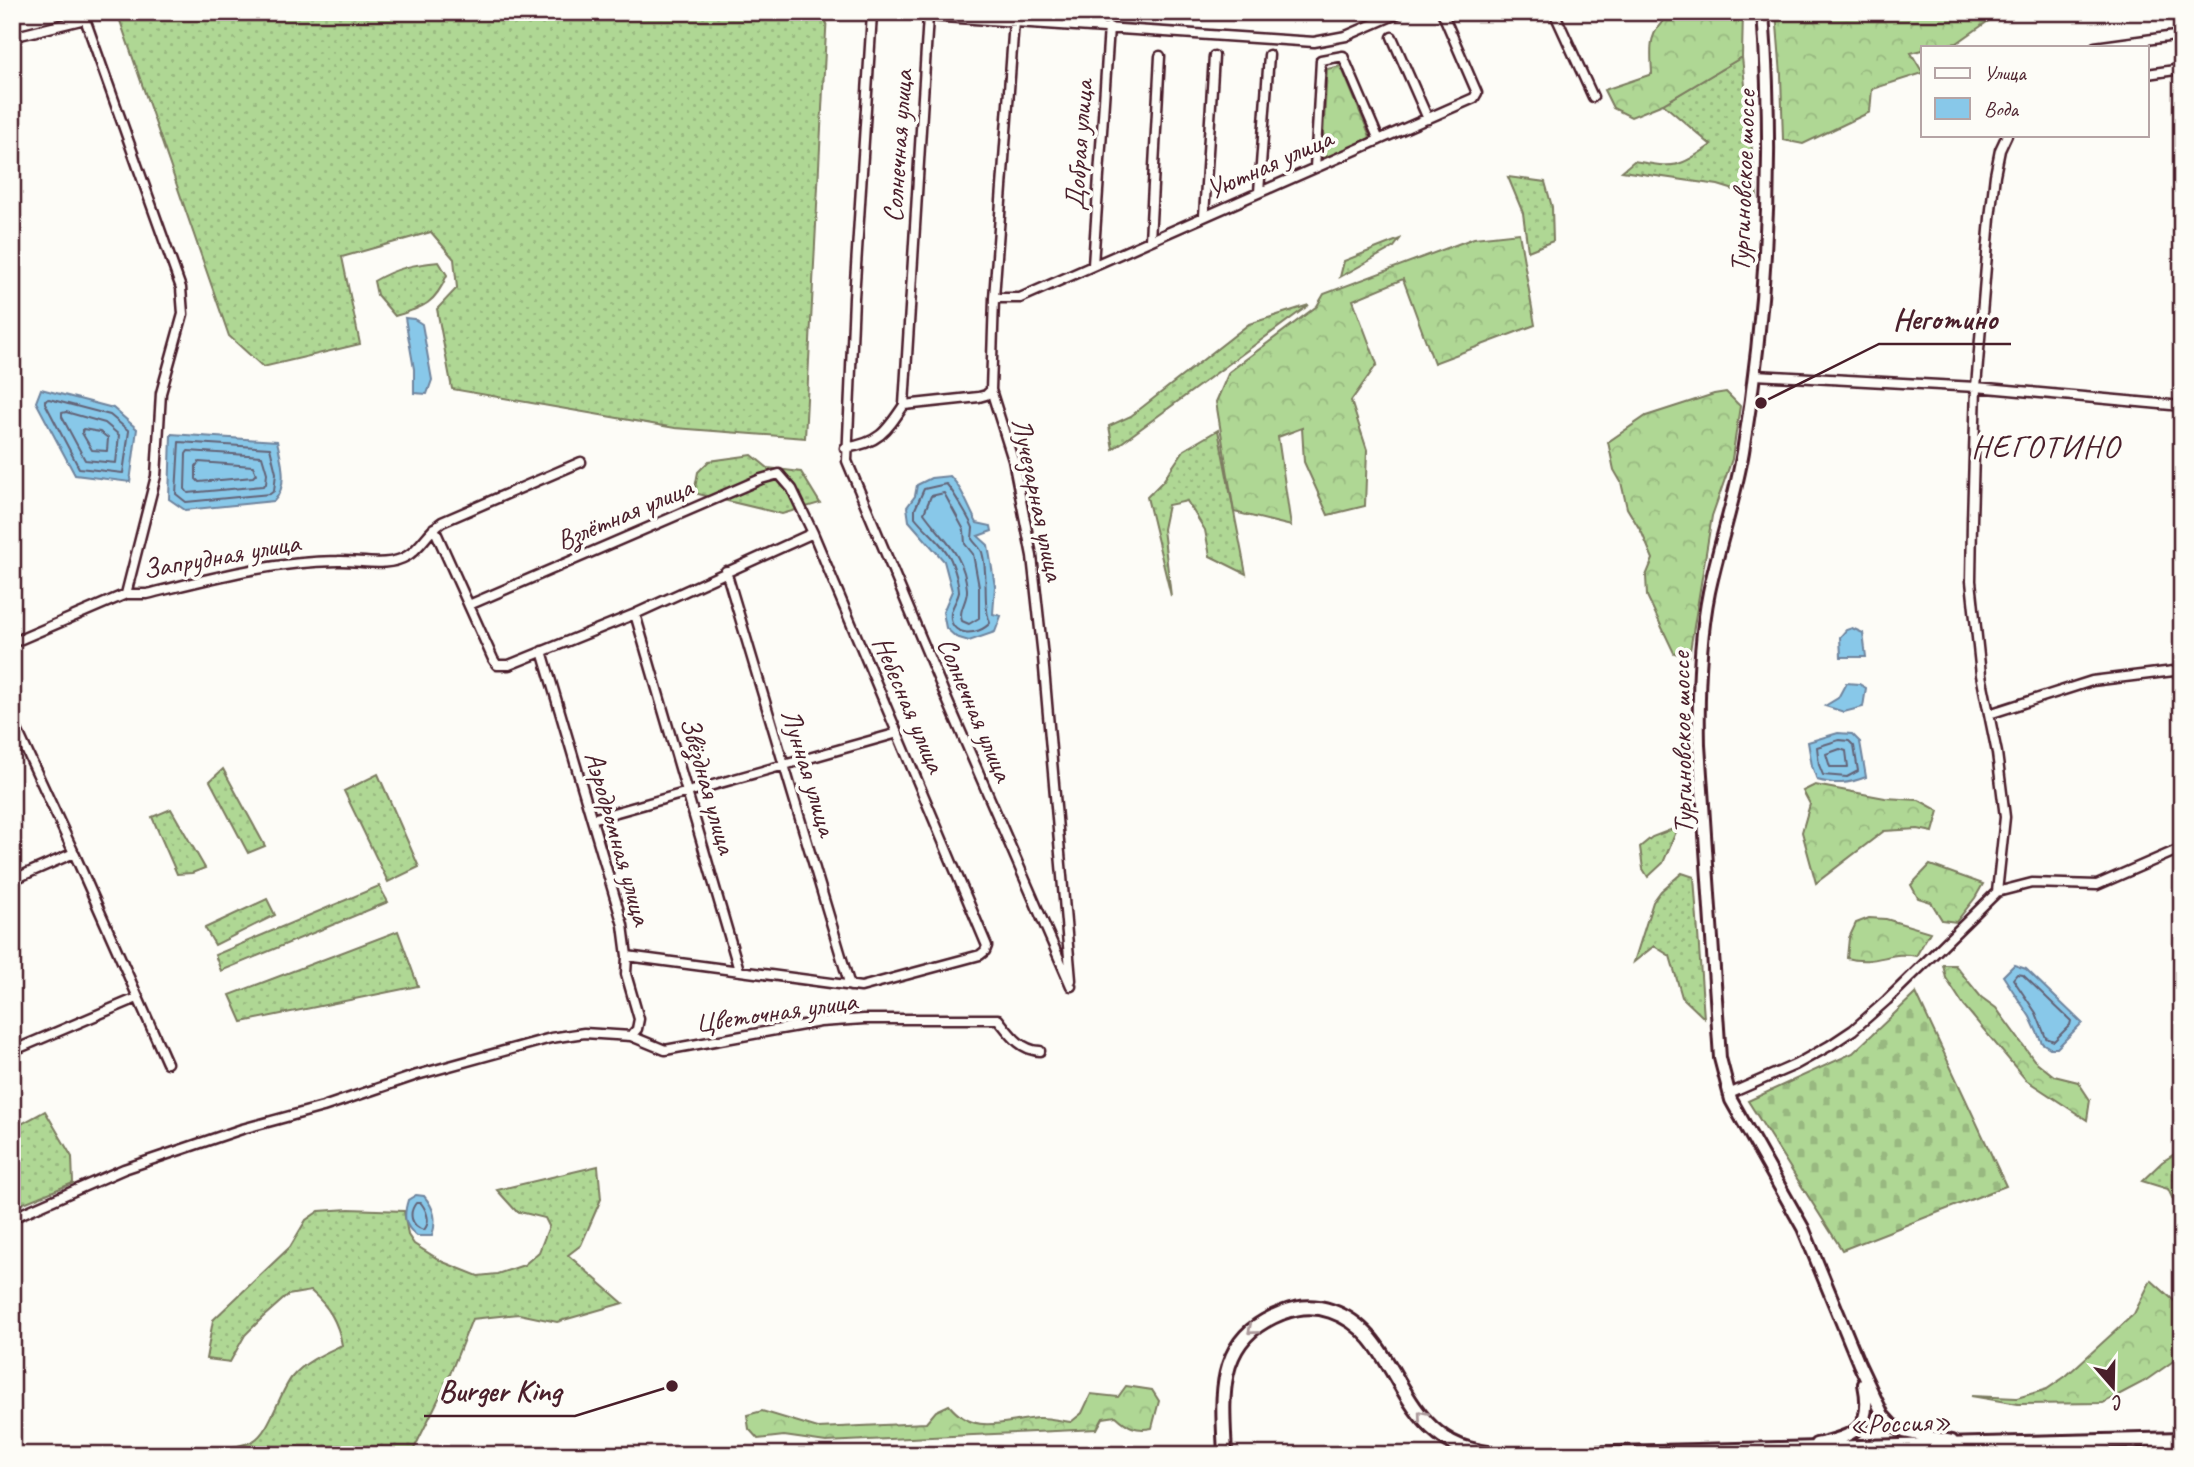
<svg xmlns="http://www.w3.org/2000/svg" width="2194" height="1467" font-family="Caveat,sans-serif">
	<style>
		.grass { fill: url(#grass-dots); stroke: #7c7b60; stroke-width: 2 }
		.forest { fill: url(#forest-crowns); stroke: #7c7b60; stroke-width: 2 }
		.cemetery { fill: url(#cemetery-stones); stroke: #7c7b60; stroke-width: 2 }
		.water { fill: #88c8e9; stroke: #6f849d; stroke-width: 2 }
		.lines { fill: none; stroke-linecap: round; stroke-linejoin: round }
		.shore { stroke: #636377; stroke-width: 2 }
		.minor-casing { stroke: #4a1f2b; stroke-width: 13 }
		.secondary-casing { stroke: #4a1f2b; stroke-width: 16 }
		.primary-casing { stroke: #4a1f2b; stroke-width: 18 }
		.trunk-casing { stroke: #4a1f2b; stroke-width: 18 }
		.minor { stroke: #fdfcf7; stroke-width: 8 }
		.secondary { stroke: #fdfcf7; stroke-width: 10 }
		.primary { stroke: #fdfcf7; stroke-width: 12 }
		.trunk { stroke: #fdfcf7; stroke-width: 12 }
		.oneway { stroke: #ac999b }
		.labels { text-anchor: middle; stroke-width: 7; stroke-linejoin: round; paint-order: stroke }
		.street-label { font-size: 28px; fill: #4a1f2b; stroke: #fdfcf7 }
		.quarter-label { font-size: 32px; letter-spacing: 2px; fill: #4a1f2b; stroke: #fdfcf7 }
		.leader { fill: none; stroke: #4a1f2b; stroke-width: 2.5 }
		.callout-dot { fill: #4a1f2b; stroke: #fdfcf7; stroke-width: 2.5 }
		.callout-label { font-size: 30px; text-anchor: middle; font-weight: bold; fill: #4a1f2b; stroke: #fdfcf7; stroke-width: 7; stroke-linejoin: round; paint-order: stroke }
	</style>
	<defs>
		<pattern id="grass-dots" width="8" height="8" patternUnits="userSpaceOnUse" patternTransform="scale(1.75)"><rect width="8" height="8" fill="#afd794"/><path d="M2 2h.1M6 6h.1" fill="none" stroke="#98b880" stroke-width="1.8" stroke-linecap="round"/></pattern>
		<pattern id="forest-crowns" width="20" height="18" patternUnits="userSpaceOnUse" patternTransform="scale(1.75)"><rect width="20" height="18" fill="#afd794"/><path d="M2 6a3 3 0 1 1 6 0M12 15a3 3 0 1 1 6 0" fill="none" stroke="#98b880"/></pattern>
		<pattern id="cemetery-stones" width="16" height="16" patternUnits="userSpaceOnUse" patternTransform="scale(1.75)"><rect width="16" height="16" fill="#afd794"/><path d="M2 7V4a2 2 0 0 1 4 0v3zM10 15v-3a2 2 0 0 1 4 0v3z" fill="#98b880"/></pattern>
	</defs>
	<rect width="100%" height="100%" fill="#fdfcf7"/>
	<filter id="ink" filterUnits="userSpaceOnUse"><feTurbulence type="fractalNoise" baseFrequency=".0143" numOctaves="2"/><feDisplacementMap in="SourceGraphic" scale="14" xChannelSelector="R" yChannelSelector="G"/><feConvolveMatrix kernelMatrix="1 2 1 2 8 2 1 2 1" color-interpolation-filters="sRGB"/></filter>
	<g filter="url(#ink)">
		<path class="grass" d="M117 12H827L805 438 675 428 452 389 437 309 457 288 454 259 431 232 342 257 360 344 263 367 229 336Z
			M1742 57 1757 197 1718 185 1622 171 1634 161C1675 168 1677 169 1711 145L1663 104Z
			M1508 177 1545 182 1552 207 1553 241 1528 251 1523 213Z
			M1400 239 1394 247 1340 277 1344 261Z
			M439 262 447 275C435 304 424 307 395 316L377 295 374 281C396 268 415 264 439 262Z
			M1309 305 1113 449 1109 426 1131 416 1249 324Z
			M1218 430 1246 574 1210 556 1205 530 1187 501 1168 505 1163 529 1171 596 1147 497 1163 481 1184 450Z
			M752 455 768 468 801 472 820 503 782 514 694 493 698 472 709 461Z
			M223 769 265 846 248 853 210 781Z
			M378 774 419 867 388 882 344 791Z
			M171 809 205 868 192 873 177 874 152 817Z
			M1678 827 1663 863 1648 877 1643 869 1640 847 1652 837Z
			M1682 873 1694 877 1704 1018 1682 997 1670 956 1654 946 1634 962 1653 902 1661 891Z
			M379 886 388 902 221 971 215 955Z
			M267 899 275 915 215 945 205 928Z
			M398 931 418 986 242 1022 230 995Z
			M45 1111 72 1157 73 1183 19 1205 12 1192V1129Z
			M2176 1153 2182 1154V1208H2177L2168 1189 2142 1181 2162 1162Z
			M598 1166 601 1199 581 1245 568 1255 623 1303 557 1322 519 1314 472 1319 446 1384 412 1453 116 1455 118 1449C152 1450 224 1455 253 1441 270 1432 279 1393 292 1377 304 1362 325 1353 342 1345 338 1322 329 1307 311 1291L288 1295 262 1318 245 1335 230 1362 206 1359 213 1320 290 1247 306 1220 319 1211 349 1209 404 1211 408 1235 414 1244 443 1262 478 1276 497 1274 524 1265 539 1252 549 1226 545 1218 516 1211 497 1190Z"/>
		<path class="forest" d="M1696 12H1743L1742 57 1663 104 1631 117 1613 108 1604 90 1652 74C1651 48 1647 35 1668 16L1696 19Z
			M1776 12H2001L1957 43 1923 47V50L1911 53 1923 73 1872 89 1870 112 1803 144 1783 140 1781 75Z
			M1341 66 1370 136 1368 142 1327 159 1322 158 1327 69Z
			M1519 233 1535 325 1434 363 1403 279 1353 300 1377 364 1351 401 1367 450 1365 506 1328 515 1304 462 1302 428 1278 437 1291 526 1234 512 1216 402 1229 372 1317 306 1324 294 1474 238Z
			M1726 392 1740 406 1732 459 1712 516 1689 657 1674 653 1647 596 1646 576 1653 559 1642 533 1627 508 1621 482 1614 470 1608 442 1646 416 1714 394Z
			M1815 785 1885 798 1919 800 1939 811 1933 832 1918 829 1884 831 1816 883 1802 832 1810 804 1803 791Z
			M1930 865 1983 884 1975 898 1956 922 1942 920 1931 902 1918 898 1911 885Z
			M1869 918 1886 919 1930 932 1916 956C1892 950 1875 966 1847 958L1849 938 1856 923Z
			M1943 965H1955L1981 997 1996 1008 2034 1060 2054 1076 2078 1082 2090 1100 2087 1120 2026 1080 1964 1006 1946 978Z
			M2151 1280 2182 1308V1355L2145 1381 2103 1403 2018 1404 1971 1396 2017 1398 2047 1389 2066 1376 2134 1314Z
			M1126 1386 1152 1390 1159 1401 1152 1428C1136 1431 1128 1427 1116 1416L1103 1418 1097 1429 826 1442 784 1436 758 1439 749 1429 747 1415 762 1411 818 1428 926 1423 936 1411 949 1405C974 1436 1003 1421 1038 1418 1048 1417 1060 1421 1071 1422L1082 1413 1091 1394 1118 1397Z"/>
		<path class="cemetery" d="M1916 993 2006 1186 1842 1250 1748 1101 1853 1053Z"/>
		<path class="water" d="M405 318 414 319 422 324 432 380 427 394 414 393V369Z
			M41 389 113 408 137 429 130 482 75 475 36 402Z
			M171 434 277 441C281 460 289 485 274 501L185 510 169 499Z
			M950 476C963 489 968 507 977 523L991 526 992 531 978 536 988 545 995 586 993 614 1001 616 995 632 969 641 956 637 946 628 943 612 952 591 944 561 909 521 907 507 915 496 917 485 931 478Z
			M1852 628 1863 633 1866 657H1841L1840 637 1846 630Z
			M1846 683 1859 684 1866 688 1863 707 1844 712 1825 706 1838 698Z
			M1838 733 1852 734 1860 742 1866 777C1848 784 1836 785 1817 780L1812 766 1808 742Z
			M2014 965 2026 969 2082 1023 2057 1048H2050L2042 1043 2030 1017 2003 976Z
			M416 1195 424 1196C435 1209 437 1220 432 1236H417C404 1226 403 1216 408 1200Z"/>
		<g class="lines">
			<path class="shore" d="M49 399 110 415 129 431 123 473 79 468 45 403V400Z
				M66 412 105 423 119 435 116 463 85 460 62 417V413Z
				M83 429 100 432 108 438 107 451 92 450 82 433Z
				M179 442 270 448 276 473 274 491 270 494 186 502 176 494Z
				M188 451 262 456 267 473 266 484 263 486 188 493 185 489 186 454Z
				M199 462 253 466 256 474 253 477 199 482 196 479V466Z
				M946 484C950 486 971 522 973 528 973 529 972 538 972 539 975 544 980 547 982 552 989 575 982 602 990 623 979 636 948 638 951 613 952 606 958 599 959 592 959 584 954 567 951 560 944 544 926 531 915 517V509L924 489Z
				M944 493 964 530 965 544 973 554 979 587V618L969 624 962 621C958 609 968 601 967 589 964 553 943 540 924 513L931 496Z
				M1839 740 1849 741 1854 746 1858 771 1847 777 1823 775 1819 765 1817 747Z
				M1840 749 1846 751 1848 767H1830L1826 754Z
				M2017 974 2023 975 2071 1021 2070 1025 2054 1041 2046 1038 2036 1013 2013 979Z
				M416 1203H421C427 1211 431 1222 424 1230 411 1227 408 1213 416 1203Z"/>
			<g class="minor-casing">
				<path id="minor" d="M1554 12 1593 97
					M872 14 854 298 847 461 945 695 1071 986
					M1014 21 994 298 991 390 1013 460 1032 556 1043 657 1071 980
					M12 37 85 19 181 288 183 314 161 393 156 476 126 594
					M1392 37 1428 119
					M2095 47 2182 35
					M2147 74 2182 69
					M1315 168 1321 60 1343 56 1379 140
					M1259 192 1269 55
					M1204 216 1214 56
					M1150 240 1160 56
					M1093 265 1109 27
					M994 298H1020L1474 98 1477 93 1442 12
					M1755 375 1976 387 2182 406
					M904 405 928 16 1314 42 1346 36 1401 12
					M845 448C879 443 886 432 904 405L979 397 986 395 991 390
					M434 528 493 659 497 665H509L635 614 813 533
					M726 571 850 986
					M469 605 761 479 779 474 792 489 813 533 987 946 985 951 980 955 861 987 627 956
					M635 614 739 970
					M12 643 126 594H147C213 578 269 562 338 561 360 560 387 568 407 556 421 548 428 531 442 522L581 462
					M542 651 623 925 627 956 626 974 639 1019 637 1029 631 1036
					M1989 714 2092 681 2182 670
					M12 719 74 853 12 880
					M592 819 898 733
					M74 853 167 1063
					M1997 892 2032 883 2097 885 2182 848
					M12 1051 137 998
					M1729 1094 1795 1065 1829 1046 1853 1030 1887 1000 1997 892 2005 817 1997 753 1981 675 1971 581 1972 521 1976 387 1990 218 1995 175 2000 150 2007 135
					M12 1218 124 1169 242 1129 323 1107 417 1075 551 1038 584 1033 631 1036 665 1050 820 1022 864 1019H998C1010 1034 1020 1050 1040 1051"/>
			</g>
			<g class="secondary-casing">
				<path id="secondary" d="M1763 12C1774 159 1767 307 1743 452 1735 499 1719 545 1709 592 1699 642 1698 694 1699 745L1720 1058 1731 1100 1803 1228 1859 1364 1883 1415 1892 1425 1904 1432 1952 1441
					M1816 1444C1856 1436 1873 1428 1864 1384"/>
			</g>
			<g class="primary-casing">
				<path id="primary" d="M1225 1455C1223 1405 1215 1349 1265 1321 1286 1309 1307 1303 1331 1311 1388 1330 1394 1398 1438 1433 1457 1449 1478 1452 1502 1455"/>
			</g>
			<g class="trunk-casing">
				<path id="trunk" d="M1535 1455 2182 1439"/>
			</g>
			<use href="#minor" class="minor"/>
			<use href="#secondary" class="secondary"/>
			<use href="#primary" class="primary"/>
			<use href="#trunk" class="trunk"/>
		</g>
		<defs><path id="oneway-chevron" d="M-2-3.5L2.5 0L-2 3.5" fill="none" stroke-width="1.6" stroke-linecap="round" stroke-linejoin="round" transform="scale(1.75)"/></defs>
		<g class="oneway">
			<use href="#oneway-chevron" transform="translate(1252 1330) rotate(140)"/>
			<use href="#oneway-chevron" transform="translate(1422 1415) rotate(-130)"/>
		</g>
	</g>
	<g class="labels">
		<g class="street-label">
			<text transform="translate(1078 145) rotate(-86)" y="10">Добрая улица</text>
			<text transform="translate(897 146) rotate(-86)" y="10">Солнечная улица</text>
			<text transform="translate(1269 163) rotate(-24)" y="10">Уютная улица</text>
			<text transform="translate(1742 181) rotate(-88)" y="10">Тургиновское шоссе</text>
			<text transform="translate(1039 499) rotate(78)" y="10">Лучезарная улица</text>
			<text transform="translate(624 513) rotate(-23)" y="10">Взлётная улица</text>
			<text transform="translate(221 555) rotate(-10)" y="10">Запрудная улица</text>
			<text transform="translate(910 704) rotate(67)" y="10">Небесная улица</text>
			<text transform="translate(976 709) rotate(67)" y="10">Солнечная улица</text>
			<text transform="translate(1681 743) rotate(-91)" y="10">Тургиновское шоссе</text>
			<text transform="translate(810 772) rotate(73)" y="10">Лунная улица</text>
			<text transform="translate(709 785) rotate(74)" y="10">Звёздная улица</text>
			<text transform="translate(619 838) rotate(74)" y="10">Аэродромная улица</text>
			<text transform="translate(776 1011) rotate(-8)" y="10">Цветочная улица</text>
			<text transform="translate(1900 1422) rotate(-2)" y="10">«Россия»</text>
		</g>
		<g class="quarter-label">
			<text x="2046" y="457">НЕГОТИНО</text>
		</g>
	</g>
	<path class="leader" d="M1761 403L1879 344H2011M672 1386L575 1416H424"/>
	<g class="callout-dot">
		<circle cx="1761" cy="403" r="7"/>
		<circle cx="672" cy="1386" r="7"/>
	</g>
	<g class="callout-label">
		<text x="1945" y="329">Неготино</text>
		<text x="500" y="1401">Burger King</text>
	</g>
	<rect width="2194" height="1467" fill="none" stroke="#fdfcf7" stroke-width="42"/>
	<rect x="21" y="21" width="2152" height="1425" fill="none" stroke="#4a1f2b" stroke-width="2.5" filter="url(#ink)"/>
	<rect x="1921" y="46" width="228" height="91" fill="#fdfcf7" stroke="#b5a4a5" stroke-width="2"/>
	<rect x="1935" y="68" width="35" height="10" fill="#fdfcf7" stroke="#b5a4a5" stroke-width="2"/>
	<text x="1984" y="80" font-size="21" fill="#4a1f2b">Улица</text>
	<rect x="1935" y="98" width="35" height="21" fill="#88c8e9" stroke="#b5a4a5" stroke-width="2"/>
	<text x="1984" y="116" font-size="21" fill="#4a1f2b">Вода</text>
	<g transform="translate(2113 1387) rotate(160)" stroke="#fdfcf7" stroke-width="5" paint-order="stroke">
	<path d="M0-5L12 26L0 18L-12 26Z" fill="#4a1f2b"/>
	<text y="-10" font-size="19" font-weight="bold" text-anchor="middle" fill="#4a1f2b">С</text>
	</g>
</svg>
